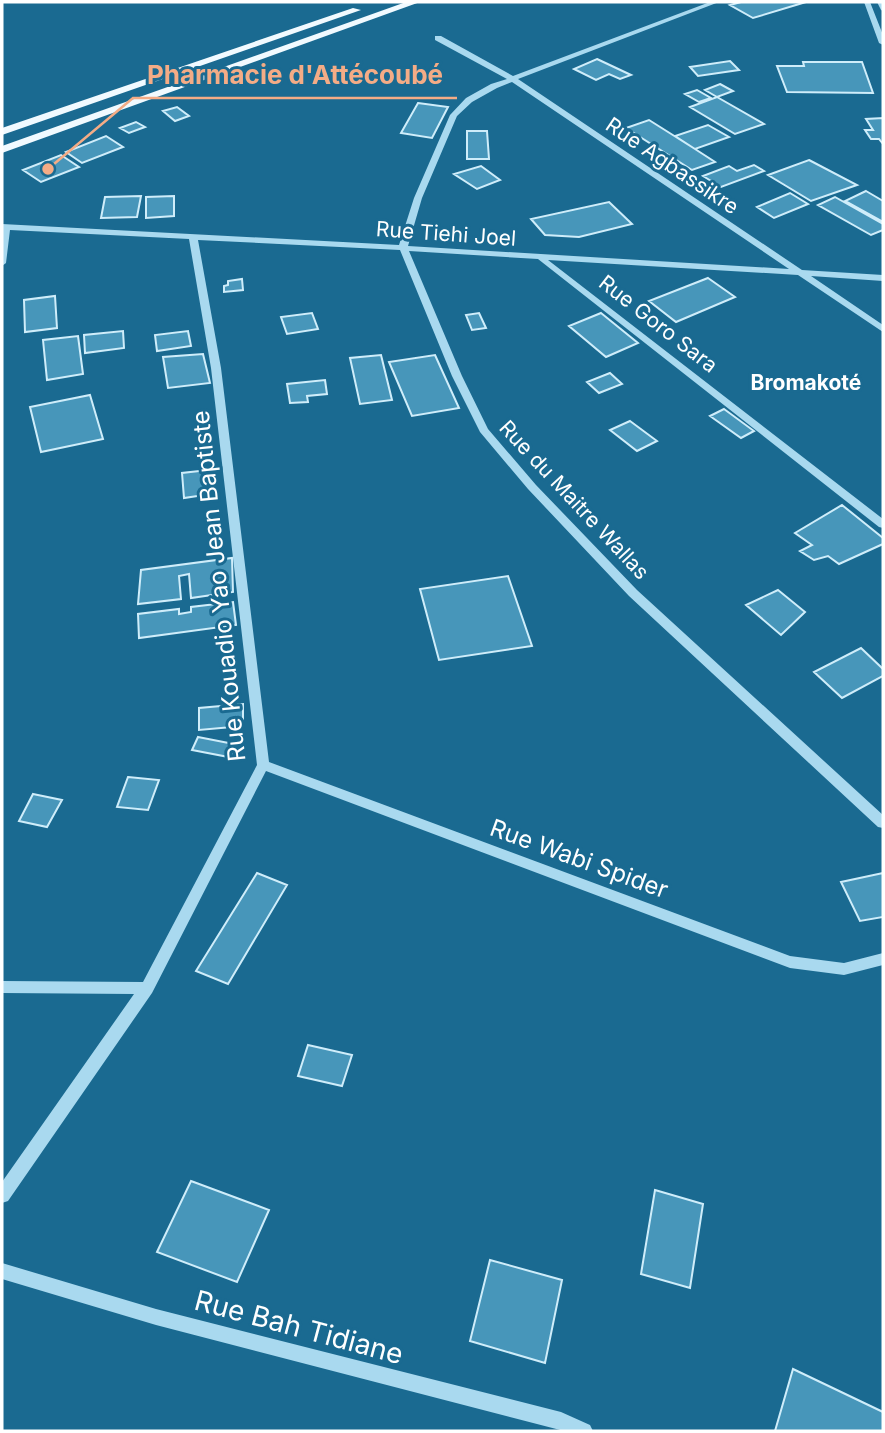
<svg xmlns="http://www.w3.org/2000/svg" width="885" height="1433" font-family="Inter,sans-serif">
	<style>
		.building { fill: #4796ba; stroke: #cfedfa; stroke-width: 2 }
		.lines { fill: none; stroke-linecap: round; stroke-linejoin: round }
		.minor { fill: #a9d9ef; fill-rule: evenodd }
		.major { fill: #f1faff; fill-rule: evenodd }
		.labels { text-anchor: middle; stroke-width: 6; stroke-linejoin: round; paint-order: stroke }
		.far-street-label { font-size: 21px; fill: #fff; stroke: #1a6a91 }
		.far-neighbourhood-label { font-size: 21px; font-weight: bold; fill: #fff; stroke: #1a6a91 }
		.street-label { font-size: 24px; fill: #fff; stroke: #1a6a91 }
		.near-street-label { font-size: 28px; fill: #fff; stroke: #1a6a91 }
		.leader { fill: none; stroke: #f4ac86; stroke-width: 2.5 }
		.callout-dot { fill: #f4ac86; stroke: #1a6a91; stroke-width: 2.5 }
		.callout-label { font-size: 26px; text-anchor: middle; font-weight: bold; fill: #f4ac86; stroke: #1a6a91; stroke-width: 6; stroke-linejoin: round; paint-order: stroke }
	</style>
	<rect width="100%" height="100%" fill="#1a6a91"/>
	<path class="building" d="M741 2H806L753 18 730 5Z
		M597 59 631 75 620 79 609 74 596 80 574 69Z
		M730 61 739 70 698 76 690 67Z
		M803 62H862L873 93 787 92 777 66H804Z
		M720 84 733 91 717 97 705 90Z
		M697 90 711 98 699 102 685 94Z
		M717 97 764 124 735 134 690 107Z
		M418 103 448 107 432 138 401 133Z
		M177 107 189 116 175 121 163 111Z
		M883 118V144L879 139H871L865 130H873L866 119Z
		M649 120 695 149 715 162 692 170 626 128Z
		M136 122 145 127 129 133 120 128Z
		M708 125 729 137 695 149 675 136Z
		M467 131H487L489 159H467Z
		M106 136 123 147 82 163 66 152Z
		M61 155 79 167 41 182 23 170Z
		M809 160 857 185 811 201 768 175Z
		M754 165 764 171 721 187 703 176 729 166 737 171Z
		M481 166 500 180 477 189 454 174Z
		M866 191 883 201V222L845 201Z
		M790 193 808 204 774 218 757 207Z
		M141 196 137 217 101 218 105 197Z
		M174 196V216L146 218V197Z
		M835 197 883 224V230L871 235 818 205Z
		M609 202 632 224 579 237 545 235 531 219Z
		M708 278 735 297 676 322 649 301Z
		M242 279 243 290 224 292V286L228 285V281Z
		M55 296 57 328 25 332 24 300Z
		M312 313 318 329 287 334 281 317Z
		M479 313 486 328 472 330 466 315Z
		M601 313 638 343 606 357 569 326Z
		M123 331 124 348 85 353 84 335Z
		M188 331 191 346 157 351 155 335Z
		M78 336 83 374 47 380 43 340Z
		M203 354 210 383 168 388 163 357Z
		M381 355 392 400 360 404 350 358Z
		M435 355 459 408 412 416 389 362Z
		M610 373 622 384 599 393 587 382Z
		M325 380 327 394 307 396 308 402 290 403 287 384Z
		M90 395 103 439 41 452 30 407Z
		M724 409 754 431 741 438 710 416Z
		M630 421 657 441 637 451 610 430Z
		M208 470 211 494 184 498 182 473Z
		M842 505 883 538V544L839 564 828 556 814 560 800 551 812 545 795 533Z
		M232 558 233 592 191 598 189 574 179 576 181 599 138 604 141 570Z
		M508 576 532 646 439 660 420 589Z
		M778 590 805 612 781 635 746 605Z
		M233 602 236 625 139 638 138 614 179 609V614L191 612V607Z
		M861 648 883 669V676L842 698 814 672Z
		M243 704V726L199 730V708Z
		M198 737 244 746 239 759 192 750Z
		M128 777 159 780 148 810 117 807Z
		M33 794 62 800 47 827 19 821Z
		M257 873 287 885 228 984 196 971Z
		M883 873V917L860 921 841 882Z
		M308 1045 352 1055 342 1086 298 1076Z
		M191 1181 269 1210 237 1282 157 1252Z
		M655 1190 703 1204 690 1288 641 1274Z
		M490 1260 562 1280 545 1363 470 1341Z
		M793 1369 883 1412V1431H775Z"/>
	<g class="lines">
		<path class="minor" d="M710 2H719L518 79 802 270 883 275V281L811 276 883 325V332L798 275 548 260 883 519V528L879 527 538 259 409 251 462 376 488 429 536 485 637 590 883 815V828L878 827 629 596 528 489 480 432 452 376 400 250 198 240 221 368 269 762 790 956 844 963 883 953V965L844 975 790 968 266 771 152 993 8 1201 2 1203V1182L134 994 2 993V981L143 982 257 765 211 368 189 239 10 230 6 263 2 266V224L399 245 414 198 450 115 466 98 491 84 507 79 435 40V36H441L513 76ZM512 82 789 269 408 246 422 198 457 116 472 102 497 88Z
			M864 2H870L883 35V45L879 43Z
			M877 2H883V11L881 10Z
			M2 1263 156 1309 561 1412 590 1425 593 1431H564L156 1325 2 1279Z"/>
		<path class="major" d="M406 2H420L2 153V146Z
			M353 8 361 10 2 135V128Z"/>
	</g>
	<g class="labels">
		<g class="far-street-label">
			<text transform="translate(672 166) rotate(34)" y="7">Rue Agbassikre</text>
			<text transform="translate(446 234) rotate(4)" y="7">Rue Tiehi Joel</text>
			<text transform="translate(658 324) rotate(38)" y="7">Rue Goro Sara</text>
			<text transform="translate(574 500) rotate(47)" y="7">Rue du Maitre Wallas</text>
		</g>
		<g class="far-neighbourhood-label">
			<text x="806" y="390">Bromakoté</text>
		</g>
		<g class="street-label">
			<text transform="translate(219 586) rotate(-96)" y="8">Rue Kouadio Yao Jean Baptiste</text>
			<text transform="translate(579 859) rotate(20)" y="8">Rue Wabi Spider</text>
		</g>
		<g class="near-street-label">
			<text transform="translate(299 1327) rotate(15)" y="10">Rue Bah Tidiane</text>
		</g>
	</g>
	<path class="leader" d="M48 169L133 98H457"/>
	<circle class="callout-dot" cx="48" cy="169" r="7"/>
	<g class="callout-label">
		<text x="295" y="84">Pharmacie d'Attécoubé</text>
	</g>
	<rect width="885" height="1433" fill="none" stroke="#ffffff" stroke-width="7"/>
</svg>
